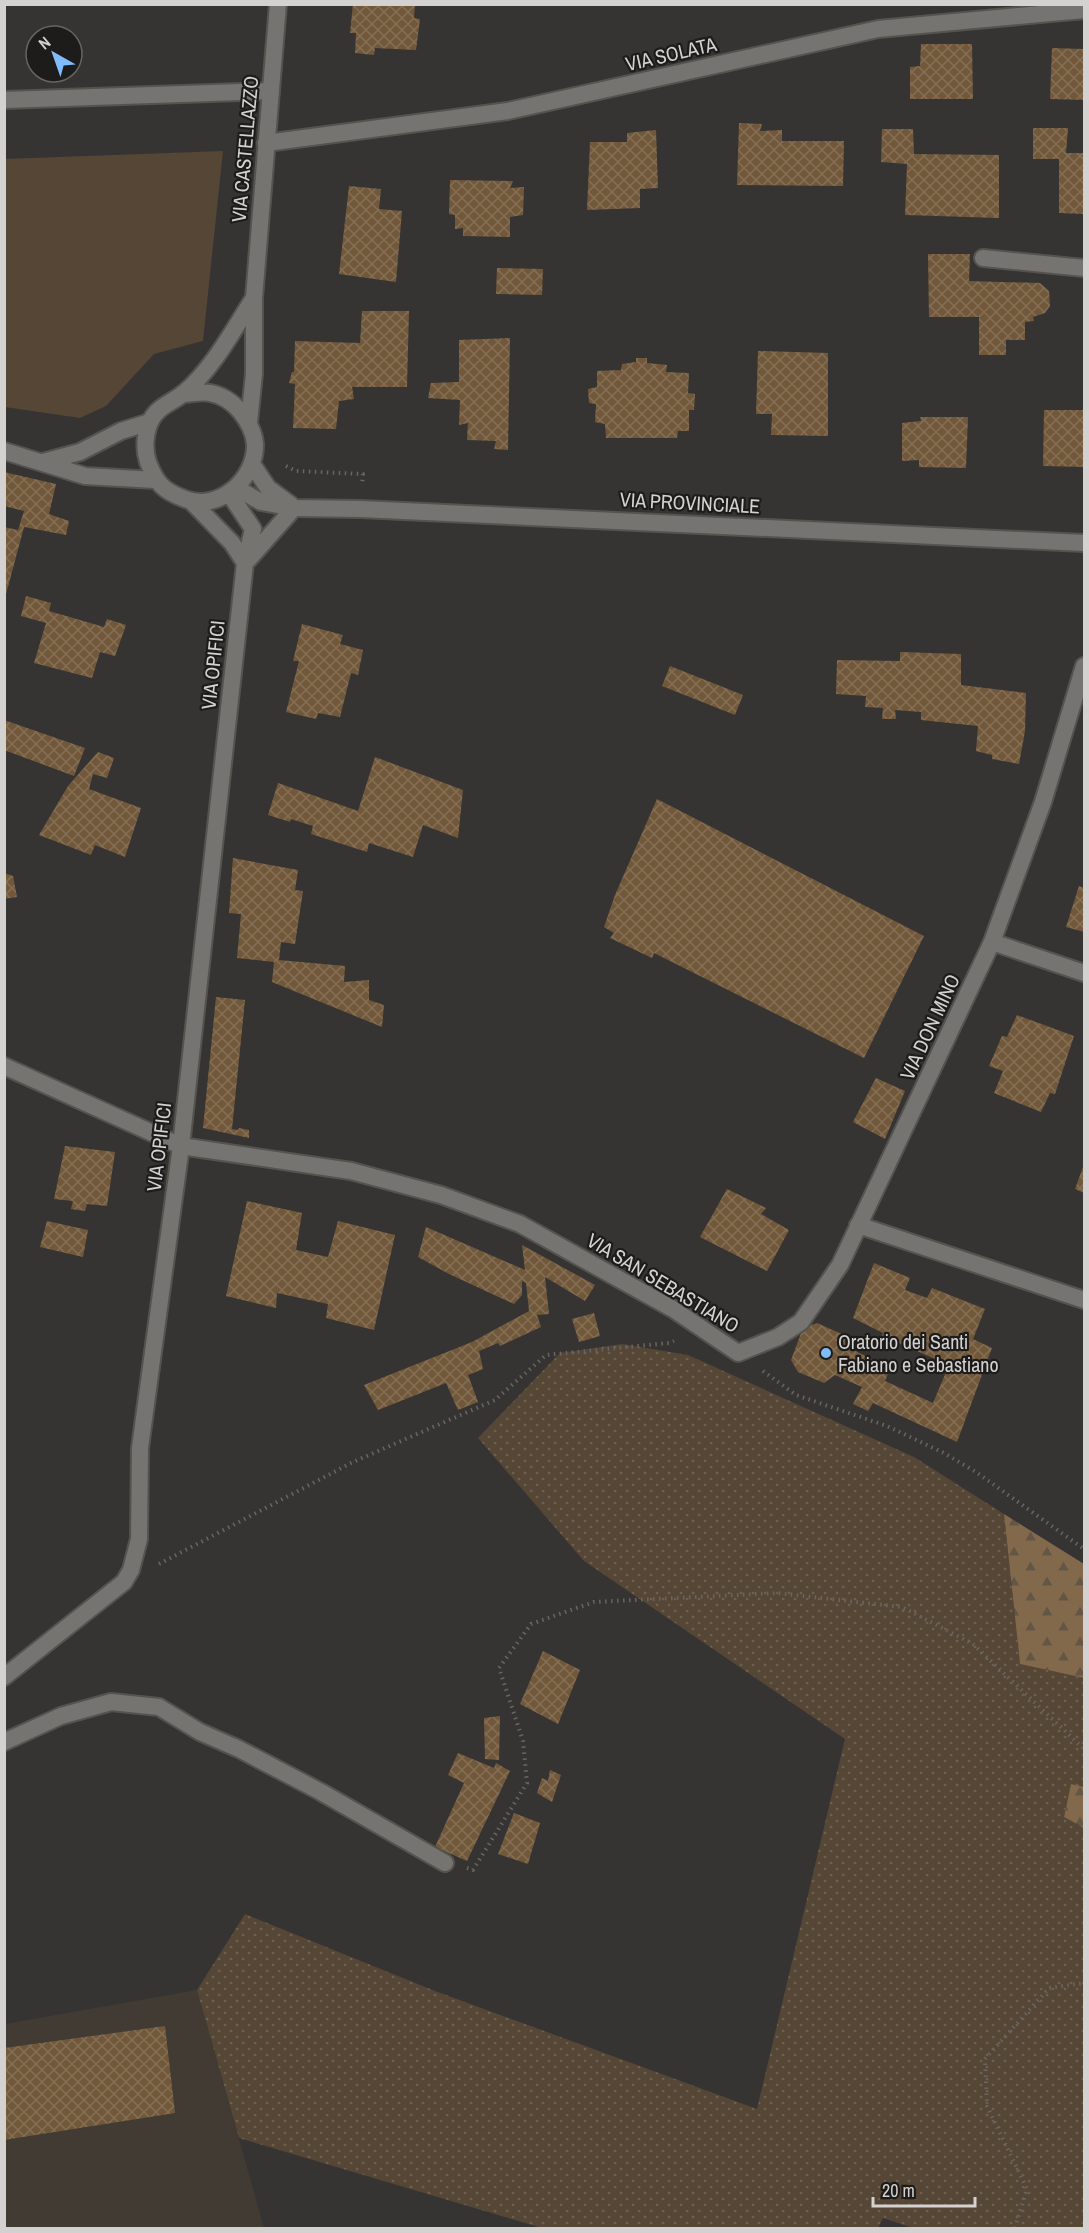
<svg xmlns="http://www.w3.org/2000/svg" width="1089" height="2233" font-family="'Archivo Narrow',sans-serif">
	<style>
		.built { fill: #413b33 }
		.grass { fill: url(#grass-dots) }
		.forest { fill: url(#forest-firs) }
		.park { fill: #554635 }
		.building { fill: url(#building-cross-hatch) }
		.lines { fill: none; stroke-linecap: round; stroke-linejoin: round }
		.service-casing { stroke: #545350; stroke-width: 20 }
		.minor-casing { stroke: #545350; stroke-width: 20 }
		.tertiary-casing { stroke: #545350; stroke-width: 20 }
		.path { stroke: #686664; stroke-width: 4; stroke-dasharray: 1.5 4.5; stroke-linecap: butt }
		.service { stroke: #767471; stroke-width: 16 }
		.minor { stroke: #767471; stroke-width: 16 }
		.tertiary { stroke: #767471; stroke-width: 16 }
		.poi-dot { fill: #81bcfa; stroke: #1d1c1b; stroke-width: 2 }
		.labels { text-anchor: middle; stroke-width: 4.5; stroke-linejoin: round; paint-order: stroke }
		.street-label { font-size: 20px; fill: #d3d2d0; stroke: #1d1c1b }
		.poi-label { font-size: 20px; fill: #d3d2d0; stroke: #1d1c1b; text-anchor: start }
	</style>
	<defs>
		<pattern id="grass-dots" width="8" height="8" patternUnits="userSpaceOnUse" patternTransform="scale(1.5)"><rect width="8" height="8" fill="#554635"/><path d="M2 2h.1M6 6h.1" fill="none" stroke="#6d6051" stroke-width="1.8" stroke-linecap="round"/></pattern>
		<pattern id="forest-firs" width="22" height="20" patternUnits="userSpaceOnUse" patternTransform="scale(1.5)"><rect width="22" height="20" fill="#83694b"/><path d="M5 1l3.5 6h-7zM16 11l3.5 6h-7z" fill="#645645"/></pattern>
		<pattern id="building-cross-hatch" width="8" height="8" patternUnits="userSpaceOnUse" patternTransform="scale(1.5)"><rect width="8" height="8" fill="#71583a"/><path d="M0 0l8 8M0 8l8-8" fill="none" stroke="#846f55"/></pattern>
	</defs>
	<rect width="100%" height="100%" fill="#363432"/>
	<path class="built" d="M197 1990 264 2228H5V2024Z"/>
	<path class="grass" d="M622 1344 688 1355 914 1457 1004 1514 1020 1664 1084 1678V1787L1071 1785 1064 1817 1084 1828V2228H913L883 2218 878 2228H542L239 2138 197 1990 245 1914 435 1991 757 2109 845 1739 584 1561 478 1438 560 1353Z"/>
	<path class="forest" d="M1004 1514 1084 1564V1678L1020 1664Z
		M1071 1784 1084 1787V1828L1064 1817Z"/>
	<path class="park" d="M223 151 203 341 154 354 106 406 80 418 5 407V159Z"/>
	<path class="building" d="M353 4H415L414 18 420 19 416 50 375 48 374 55 355 53 356 33H350Z
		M921 44H972L973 99H910V67L920 66Z
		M1052 48 1084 49V100L1050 99Z
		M739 123 762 124 760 131 782 130V141H844L843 186 737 185Z
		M1033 128H1068L1066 153H1084V214L1059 213V159H1033Z
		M882 129H913L914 154 999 155V218L905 215 907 164 881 162Z
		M656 130 658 188 640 189V208L587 210 590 142H627V133Z
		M450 180 513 181 510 188 524 187 523 215 510 217V237L463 236V228L455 229V215L449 214Z
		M349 186 381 189 379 209 402 211 396 282 339 274Z
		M928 254H970L969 281 1040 283 1049 291 1050 306 1045 313 1033 317 1034 321 1025 322V340H1006V355H979V317H929Z
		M497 268 543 269 542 295 496 294Z
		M362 311H409L407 387H352L354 399 339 401 336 429 293 428 295 384 289 383 292 372H294L295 341 360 343Z
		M510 338 508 450 494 449 496 441 467 440 468 423 459 425 460 400 428 398 431 383 459 382V340Z
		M758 351 828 353V436L771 435 772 414H756Z
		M636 358H647V363L667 365 666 372 689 373 688 393 695 394 694 410H689V431H678L677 438H606L605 424 595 422 596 404 589 403 588 389 597 387V371L621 370 622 364 636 362Z
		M1044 410H1084V467L1043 466Z
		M920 417H968L966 468 919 467V460L902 461V423L921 421Z
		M4 472 56 484 49 514 69 521 66 535 24 527 5 598 4 527 18 530 24 511 4 506Z
		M26 596 51 603 49 611 104 627 107 619 126 625 115 656 100 652 92 678 34 663 46 623 21 616Z
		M302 624 343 635 340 644 363 650 358 675 351 673 340 717 318 713 316 719 286 712 299 661H293Z
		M900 652 961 654V685L1026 693 1025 731 1019 764 992 759V755L976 751 978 726 921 720V712L895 710 896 719H882L883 708 865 707 866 696 836 694 837 660 900 661Z
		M670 666 743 695 735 715 662 686Z
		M4 720 85 748 74 776 4 750Z
		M98 752 114 758 107 778 93 774 89 789 141 808 125 857 95 845 91 855 39 835 68 786Z
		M375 757 463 790 458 838 423 825 413 857 369 843 367 852 311 834 313 826 291 819 290 822 268 815 278 783 358 811Z
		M657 799 924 936 864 1058 654 953 652 958 610 938 614 933 604 927 615 895Z
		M233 858 298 870 295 890 303 891 295 944 281 942 279 960 345 966 344 982 369 980V1000L384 1005 382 1027 272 982 274 962 237 958 241 914 229 913Z
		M4 873 13 876 17 897 4 899Z
		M1079 886 1084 888V932L1066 927Z
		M216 997 245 1000 232 1129 238 1130 239 1128 249 1130V1138L203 1128Z
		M1017 1015 1074 1036 1055 1094 1050 1093 1041 1112 994 1093 1003 1071 989 1066 1002 1036 1007 1037Z
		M876 1078 905 1091 885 1139 853 1122Z
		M65 1146 115 1152 107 1206 87 1204 85 1211 71 1209 73 1201 54 1199Z
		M1084 1164V1193L1075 1189Z
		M727 1189 766 1208 761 1214 789 1230 767 1271 700 1237Z
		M247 1201 302 1213 296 1250 328 1257 338 1221 395 1235 374 1330 326 1318 328 1304 277 1293 276 1308 226 1296Z
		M47 1221 88 1230 83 1257 40 1247Z
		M426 1227 525 1270 522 1245 595 1285 585 1301 545 1277 549 1314 537 1315 541 1327 500 1346 498 1343 479 1351 483 1369 468 1375 478 1402 458 1410 446 1383 378 1410 364 1385 472 1342 529 1311 526 1283 522 1281V1295L514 1304 449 1274 418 1257Z
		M874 1263 910 1278 905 1290 927 1298 932 1288 985 1309 973 1339 992 1348 957 1442 873 1403 868 1411 853 1404 862 1387 835 1375 824 1383 798 1372 791 1360 803 1328 817 1323 844 1335 846 1346 890 1369 885 1381 933 1403 949 1365 892 1340 890 1348 878 1343 883 1333 853 1318Z
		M594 1313 600 1336 579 1342 572 1319Z
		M543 1651 580 1670 558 1724 520 1704Z
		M500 1716 499 1760 485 1759 484 1718Z
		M458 1753 494 1768 496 1763 510 1771 467 1861 435 1847 464 1783 448 1775Z
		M550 1770 561 1775 552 1802 537 1793 542 1778 548 1781Z
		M514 1813 540 1823 528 1864 498 1854Z
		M165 2026 175 2113 4 2140V2048Z"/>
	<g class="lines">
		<g class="service-casing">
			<path id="service" d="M983 258 1084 268
				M4 1742 61 1716 111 1702 159 1707 200 1732 239 1749 321 1792 445 1863"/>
		</g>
		<g class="minor-casing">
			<path id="minor" d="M4 100 271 91
				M266 143 508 111 878 29 1084 10
				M4 451 85 476 155 480
				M43 462 80 452 121 431 150 422
				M191 501 232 543 245 563
				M248 560 294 508
				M992 942 1084 973
				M4 1066 181 1146 351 1171 441 1195 520 1224 673 1309 738 1353 778 1337 801 1322 840 1265 992 942 1043 802 1084 666
				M858 1225 1084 1300
				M4 1677 124 1582 131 1570 139 1539 140 1448 181 1146 245 563 253 529 229 493"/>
		</g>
		<g class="tertiary-casing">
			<path id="tertiary" d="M182 394C191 394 202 391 210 393 222 395 232 402 240 411 248 421 254 431 255 444 256 479 219 512 185 499 163 491 156 483 148 462 144 450 145 435 150 422 157 406 172 403 184 393 214 367 233 330 254 298
				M249 422 254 374V298L278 4
				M252 464 268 488 291 505
				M236 488 261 502 294 508 361 509 1084 543"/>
		</g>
		<path class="path" d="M286 466 296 471 363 474 362 484
			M763 1371 796 1395 887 1426 944 1453 976 1472 1084 1549
			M159 1564 353 1462 495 1400 546 1355 669 1343 674 1341
			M467 1868 473 1870 527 1783 523 1741 499 1668 531 1624 594 1602 777 1593 902 1607 973 1644 1084 1749
			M1015 2228 1027 2189 987 2106 985 2059 1049 1988 1084 1983"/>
		<use href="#service" class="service"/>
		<use href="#minor" class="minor"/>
		<use href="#tertiary" class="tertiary"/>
	</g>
	<circle class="poi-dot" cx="826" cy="1353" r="6"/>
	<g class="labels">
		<g class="street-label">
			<text transform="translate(671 54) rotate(-13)" y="7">VIA SOLATA</text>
			<text transform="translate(245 149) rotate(-85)" y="7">VIA CASTELLAZZO</text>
			<text transform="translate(690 503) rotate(3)" y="7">VIA PROVINCIALE</text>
			<text transform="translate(213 665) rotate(-84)" y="7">VIA OPIFICI</text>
			<text transform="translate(930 1027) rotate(-65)" y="7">VIA DON MINO</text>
			<text transform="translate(159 1147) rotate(-83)" y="7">VIA OPIFICI</text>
			<text transform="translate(663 1283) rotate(31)" y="7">VIA SAN SEBASTIANO</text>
		</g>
		<g class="poi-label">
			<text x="838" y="1349">Oratorio dei Santi<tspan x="838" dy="23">Fabiano e Sebastiano</tspan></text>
		</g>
	</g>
	<rect width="1089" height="2233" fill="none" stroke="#d3d2d0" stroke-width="12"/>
	<g transform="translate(54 54) rotate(320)"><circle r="28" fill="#1d1c1b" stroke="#666563" stroke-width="1.5"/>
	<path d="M0-4.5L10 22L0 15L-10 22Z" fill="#81bcfa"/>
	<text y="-9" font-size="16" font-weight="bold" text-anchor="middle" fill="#d3d2d0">N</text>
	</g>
	<path d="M873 2197v9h102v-9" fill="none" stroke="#d3d2d0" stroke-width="3"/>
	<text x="882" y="2197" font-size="18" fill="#d3d2d0" stroke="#1d1c1b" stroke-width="4.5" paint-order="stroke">20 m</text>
</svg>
